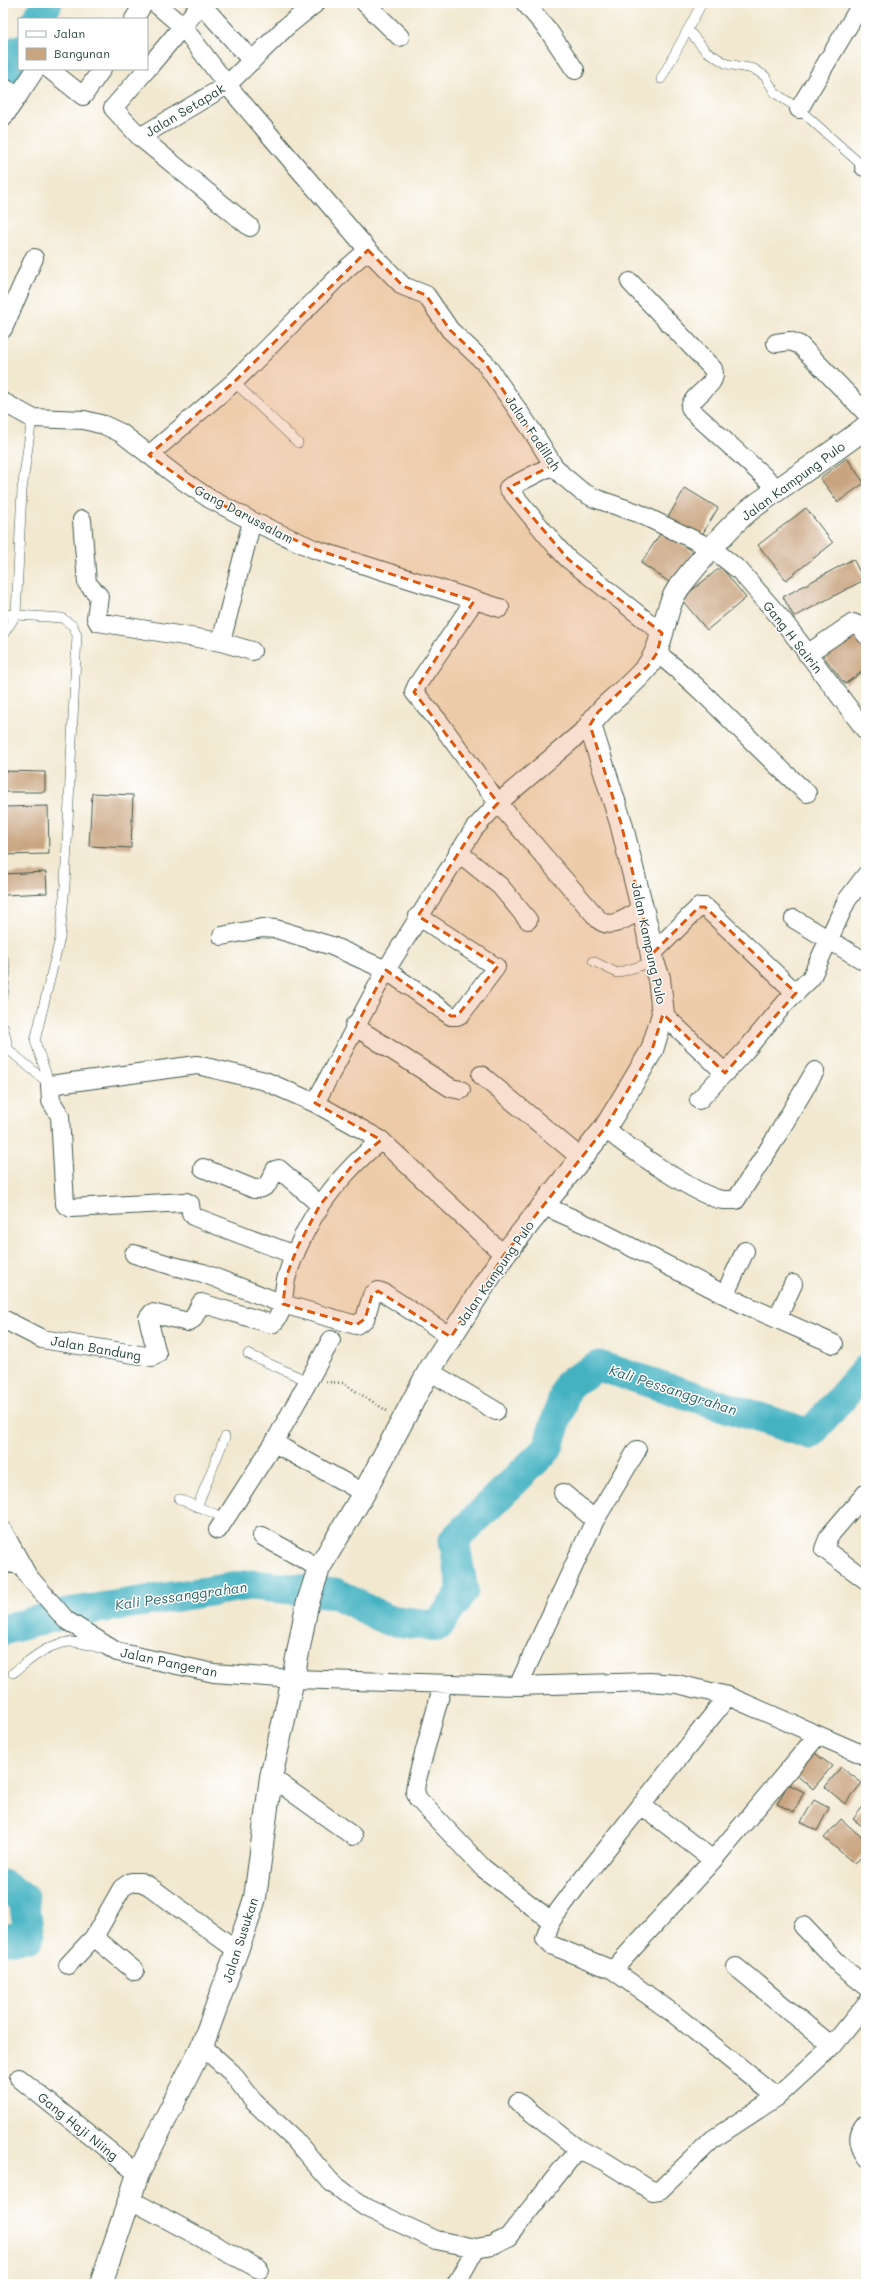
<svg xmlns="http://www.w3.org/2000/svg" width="869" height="2287" font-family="Mali,sans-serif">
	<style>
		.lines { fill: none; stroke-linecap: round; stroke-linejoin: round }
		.river { stroke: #45b2c2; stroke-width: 31 }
		.building { fill: #c9a480 }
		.lane-casing { stroke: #3f574b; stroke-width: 10 }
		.street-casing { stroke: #3f574b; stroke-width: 20 }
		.secondary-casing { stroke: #3f574b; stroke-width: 24 }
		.path { stroke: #3f574b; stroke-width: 2.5; stroke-dasharray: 1 3; stroke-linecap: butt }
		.lane { stroke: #fff; stroke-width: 9 }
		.street { stroke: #fff; stroke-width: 18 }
		.secondary { stroke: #fff; stroke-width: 22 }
		.marked { fill: #de580e; fill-opacity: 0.2; stroke: #de580e; stroke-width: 3; stroke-dasharray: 8 5; stroke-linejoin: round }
		.labels { text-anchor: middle; stroke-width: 3; stroke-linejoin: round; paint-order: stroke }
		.street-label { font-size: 13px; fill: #1f3d34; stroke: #fff }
		.water-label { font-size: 14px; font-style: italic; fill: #2c6666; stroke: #fff }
	</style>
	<rect width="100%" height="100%" fill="#fff"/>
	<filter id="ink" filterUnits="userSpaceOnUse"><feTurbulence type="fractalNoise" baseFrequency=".025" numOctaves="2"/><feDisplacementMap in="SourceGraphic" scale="8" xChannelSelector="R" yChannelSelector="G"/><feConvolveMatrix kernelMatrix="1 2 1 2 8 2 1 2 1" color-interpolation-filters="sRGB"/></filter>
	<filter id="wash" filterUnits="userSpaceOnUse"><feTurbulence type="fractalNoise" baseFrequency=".012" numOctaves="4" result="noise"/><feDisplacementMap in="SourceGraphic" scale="16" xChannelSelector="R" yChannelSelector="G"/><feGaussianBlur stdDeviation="0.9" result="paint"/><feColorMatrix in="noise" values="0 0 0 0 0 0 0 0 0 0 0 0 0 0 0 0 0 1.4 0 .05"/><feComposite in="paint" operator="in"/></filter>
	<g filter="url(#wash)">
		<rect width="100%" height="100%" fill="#f2e8d0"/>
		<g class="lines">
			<path class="river" d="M37 19 47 3
				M3 77 19 50
				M3 1630 67 1613 250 1585 335 1593 387 1620 438 1626 463 1591 454 1540 547 1449 568 1384 599 1366 810 1434 866 1370
				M3 1885 24 1899 29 1937 3 1939"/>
		</g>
		<g id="blocks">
			<path class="building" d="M847 458 864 483 838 502 820 478Z
				M685 488 718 508 700 538 667 519Z
				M806 508 833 543 786 580 758 545Z
				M662 531 693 552 672 584 641 563Z
				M853 559 864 580 794 617 783 597Z
				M721 567 746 598 707 630 681 599Z
				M856 627 866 640V669L845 684 821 653Z
				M3 771 45 772V792H3Z
				M92 793 133 795 131 848 89 846Z
				M48 806 49 854 3 855V807Z
				M46 872 47 893 4 895 3 874Z
				M812 1751 832 1766 813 1789 794 1773Z
				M841 1767 862 1783 845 1804 825 1787Z
				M788 1784 804 1792 794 1812 777 1804Z
				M814 1800 829 1808 817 1831 801 1822Z
				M866 1803V1829L853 1819Z
				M841 1819 866 1841V1851L855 1864 824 1838Z"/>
		</g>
	</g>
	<g filter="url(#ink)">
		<use href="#blocks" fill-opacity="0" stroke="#3f574b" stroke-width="1"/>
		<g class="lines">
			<g class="lane-casing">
				<path id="lane" d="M688 30 706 51 727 64 754 69 765 76 775 93 799 109 866 169
					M661 79 702 3
					M234 382 298 443
					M3 614 62 618 73 626 77 635 65 885 60 938 35 1041 50 1085
					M3 635 16 615 22 490 32 418
					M3 958 6 970 3 997
					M593 961 617 973 653 962
					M3 1026 9 1050 49 1084
					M248 1354 308 1381
					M179 1499 225 1518
					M197 1507 225 1437
					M13 1673C30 1660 49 1642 72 1642 81 1642 93 1646 102 1649"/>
			</g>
			<g class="street-casing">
				<path id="street" d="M365 3 400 37
					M525 3 548 30 575 70
					M201 4 252 61
					M134 19 144 3
					M49 69 83 96 102 69
					M147 69 113 108 140 137 227 85 286 27 316 3
					M147 69 202 3
					M18 96 36 69
					M799 109 862 3
					M3 118 18 96 3 87
					M140 137 250 227
					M864 167 866 165
					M368 250 403 286 426 295 450 330 485 363 533 432 553 465 562 475 581 491 594 498 638 513 713 549 740 571 784 622 866 731
					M630 282 713 369C719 386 694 392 690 407L692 411 779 490
					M3 329 34 258
					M776 343 790 341 800 345 866 413
					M3 402 32 418 84 420 104 425 121 433 182 480 210 499 252 521 314 549 500 608
					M149 455 234 382 345 270 368 250 227 85 183 27 155 3
					M553 465 508 488 555 545 568 559 662 633
					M82 520 87 583 99 596 96 618 98 622 221 642 252 521
					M474 601 417 685 414 692 440 723 498 803 599 920C612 931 630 915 643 909
					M221 642 252 651
					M657 653C711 695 755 748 807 793
					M807 654 853 623 860 626 866 635
					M458 852 500 886 528 920
					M794 919 866 962
					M222 936 262 928 276 929 332 946 386 970 451 1016H457L461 1014 496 967 418 916
					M652 954 699 907H705L796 993
					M663 1014 725 1073
					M354 1026 451 1088 461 1090
					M481 1075 581 1158
					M699 1100 745 1051 786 1002 811 978 847 900 866 875
					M315 1103 386 970 474 829 498 803 590 725
					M605 1128C624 1145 700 1198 723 1200 727 1200 732 1200 736 1200L772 1144 815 1071
					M203 1168 254 1189C268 1190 270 1180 275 1170L279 1169 320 1205
					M542 1205 592 1227 743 1304 834 1344
					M134 1254 173 1266 203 1273 283 1304 356 1325 365 1319 372 1295 378 1291 384 1293 451 1337
					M295 1255 195 1217 191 1213 190 1204 186 1202 71 1208 65 1204 60 1116 51 1101 50 1085 197 1065 265 1081 315 1103 381 1140 504 1255
					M725 1294 745 1251
					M3 1319 42 1339 152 1357 157 1354 148 1318 152 1313 188 1322 193 1319 201 1303 272 1324C286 1313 282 1291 287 1276 290 1266 294 1255 299 1245 317 1203 346 1169 381 1140
					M777 1319 793 1284
					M331 1340 274 1443 364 1493
					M429 1371 496 1411
					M563 1493 595 1520
					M866 1493 829 1536 824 1549 866 1580
					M218 1530 274 1443
					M3 1531 28 1576 66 1620 117 1652 214 1673 293 1679 518 1686 649 1682 677 1684 728 1696 866 1756
					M262 1536 319 1568
					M3 1566 8 1563 21 1565
					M443 1684 416 1783 415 1791 418 1799 483 1868 551 1921
					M518 1686 595 1520 637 1450
					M271 1777 353 1836
					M641 1805 713 1860
					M803 1926 842 1967 866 1986
					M94 1937 135 1971
					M68 1965 94 1937 122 1888 131 1882H141L149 1886 238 1951
					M736 1967 832 2046
					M613 1970 551 1945 545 1939 551 1921 577 1886 728 1696
					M202 2046 232 2073 254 2102 293 2138 331 2182 348 2195 367 2208 436 2240 476 2248
					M19 2078 138 2174
					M777 2097 674 2014 613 1970 713 1860 817 1736
					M518 2102 578 2149
					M866 2123C856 2134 858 2145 866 2157
					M129 2199 259 2269
					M456 2284 476 2248 492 2245 508 2237 578 2149 604 2161 652 2191 660 2190 713 2139 777 2097 832 2046 866 2004"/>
			</g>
			<g class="secondary-casing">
				<path id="secondary" d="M101 2284 138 2174 202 2046 247 1923 255 1898 271 1777 293 1679 307 1605 319 1568 364 1493 429 1371 484 1285 504 1255 605 1128 635 1079 652 1050 663 1014 659 978 653 962 647 928 621 823 590 725C605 702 630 689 647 667 666 643 662 610 680 586 699 562 728 526 752 508 790 480 829 456 866 427"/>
			</g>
			<path class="path" d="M326 1382 343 1383 387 1411"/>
			<use href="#lane" class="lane"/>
			<use href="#street" class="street"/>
			<use href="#secondary" class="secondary"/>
		</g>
	</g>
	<path class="marked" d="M368 250 403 286 426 295 450 330 485 363 553 465 508 488 568 559 662 633 657 653 648 666 598 712 590 725 621 823 652 954 699 907H705L796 993 725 1073 663 1014 652 1050 605 1128 504 1255 451 1337 378 1291 372 1295 365 1319 356 1325 283 1304 286 1277 298 1246 320 1205 355 1162 381 1140 315 1103 386 970 451 1016H457L498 966 418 916 474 829 498 803 414 692 474 601 314 549 210 499 149 455 234 382Z"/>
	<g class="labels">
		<g class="street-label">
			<text transform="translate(185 110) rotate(-31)" y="5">Jalan Setapak</text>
			<text transform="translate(533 433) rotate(56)" y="5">Jalan Fadillah</text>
			<text transform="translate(793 481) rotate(-36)" y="5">Jalan Kampung Pulo</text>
			<text transform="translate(244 514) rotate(28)" y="5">Gang Darussalam</text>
			<text transform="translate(793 637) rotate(52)" y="5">Gang H Sairin</text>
			<text transform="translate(649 943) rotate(78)" y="5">Jalan Kampung Pulo</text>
			<text transform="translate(495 1273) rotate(-55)" y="5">Jalan Kampung Pulo</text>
			<text transform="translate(96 1348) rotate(10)" y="5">Jalan Bandung</text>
			<text transform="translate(169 1662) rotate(12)" y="5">Jalan Pangeran</text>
			<text transform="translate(240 1940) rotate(-72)" y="5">Jalan Susukan</text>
			<text transform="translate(78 2126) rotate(39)" y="5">Gang Haji Niing</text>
		</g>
		<g class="water-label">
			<text transform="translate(673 1390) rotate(18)" y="5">Kali Pessanggrahan</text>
			<text transform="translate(181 1596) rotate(-8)" y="5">Kali Pessanggrahan</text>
		</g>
	</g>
	<rect width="869" height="2287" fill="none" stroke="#fff" stroke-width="16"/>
	<rect x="18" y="18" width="130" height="52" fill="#ffffff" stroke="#a5b1ae"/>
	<rect x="26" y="31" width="20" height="6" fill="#ffffff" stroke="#a5b1ae"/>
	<text x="54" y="38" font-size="12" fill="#1f3d34">Jalan</text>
	<rect x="26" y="48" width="20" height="12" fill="#c9a480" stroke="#a5b1ae"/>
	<text x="54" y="58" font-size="12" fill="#1f3d34">Bangunan</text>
</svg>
